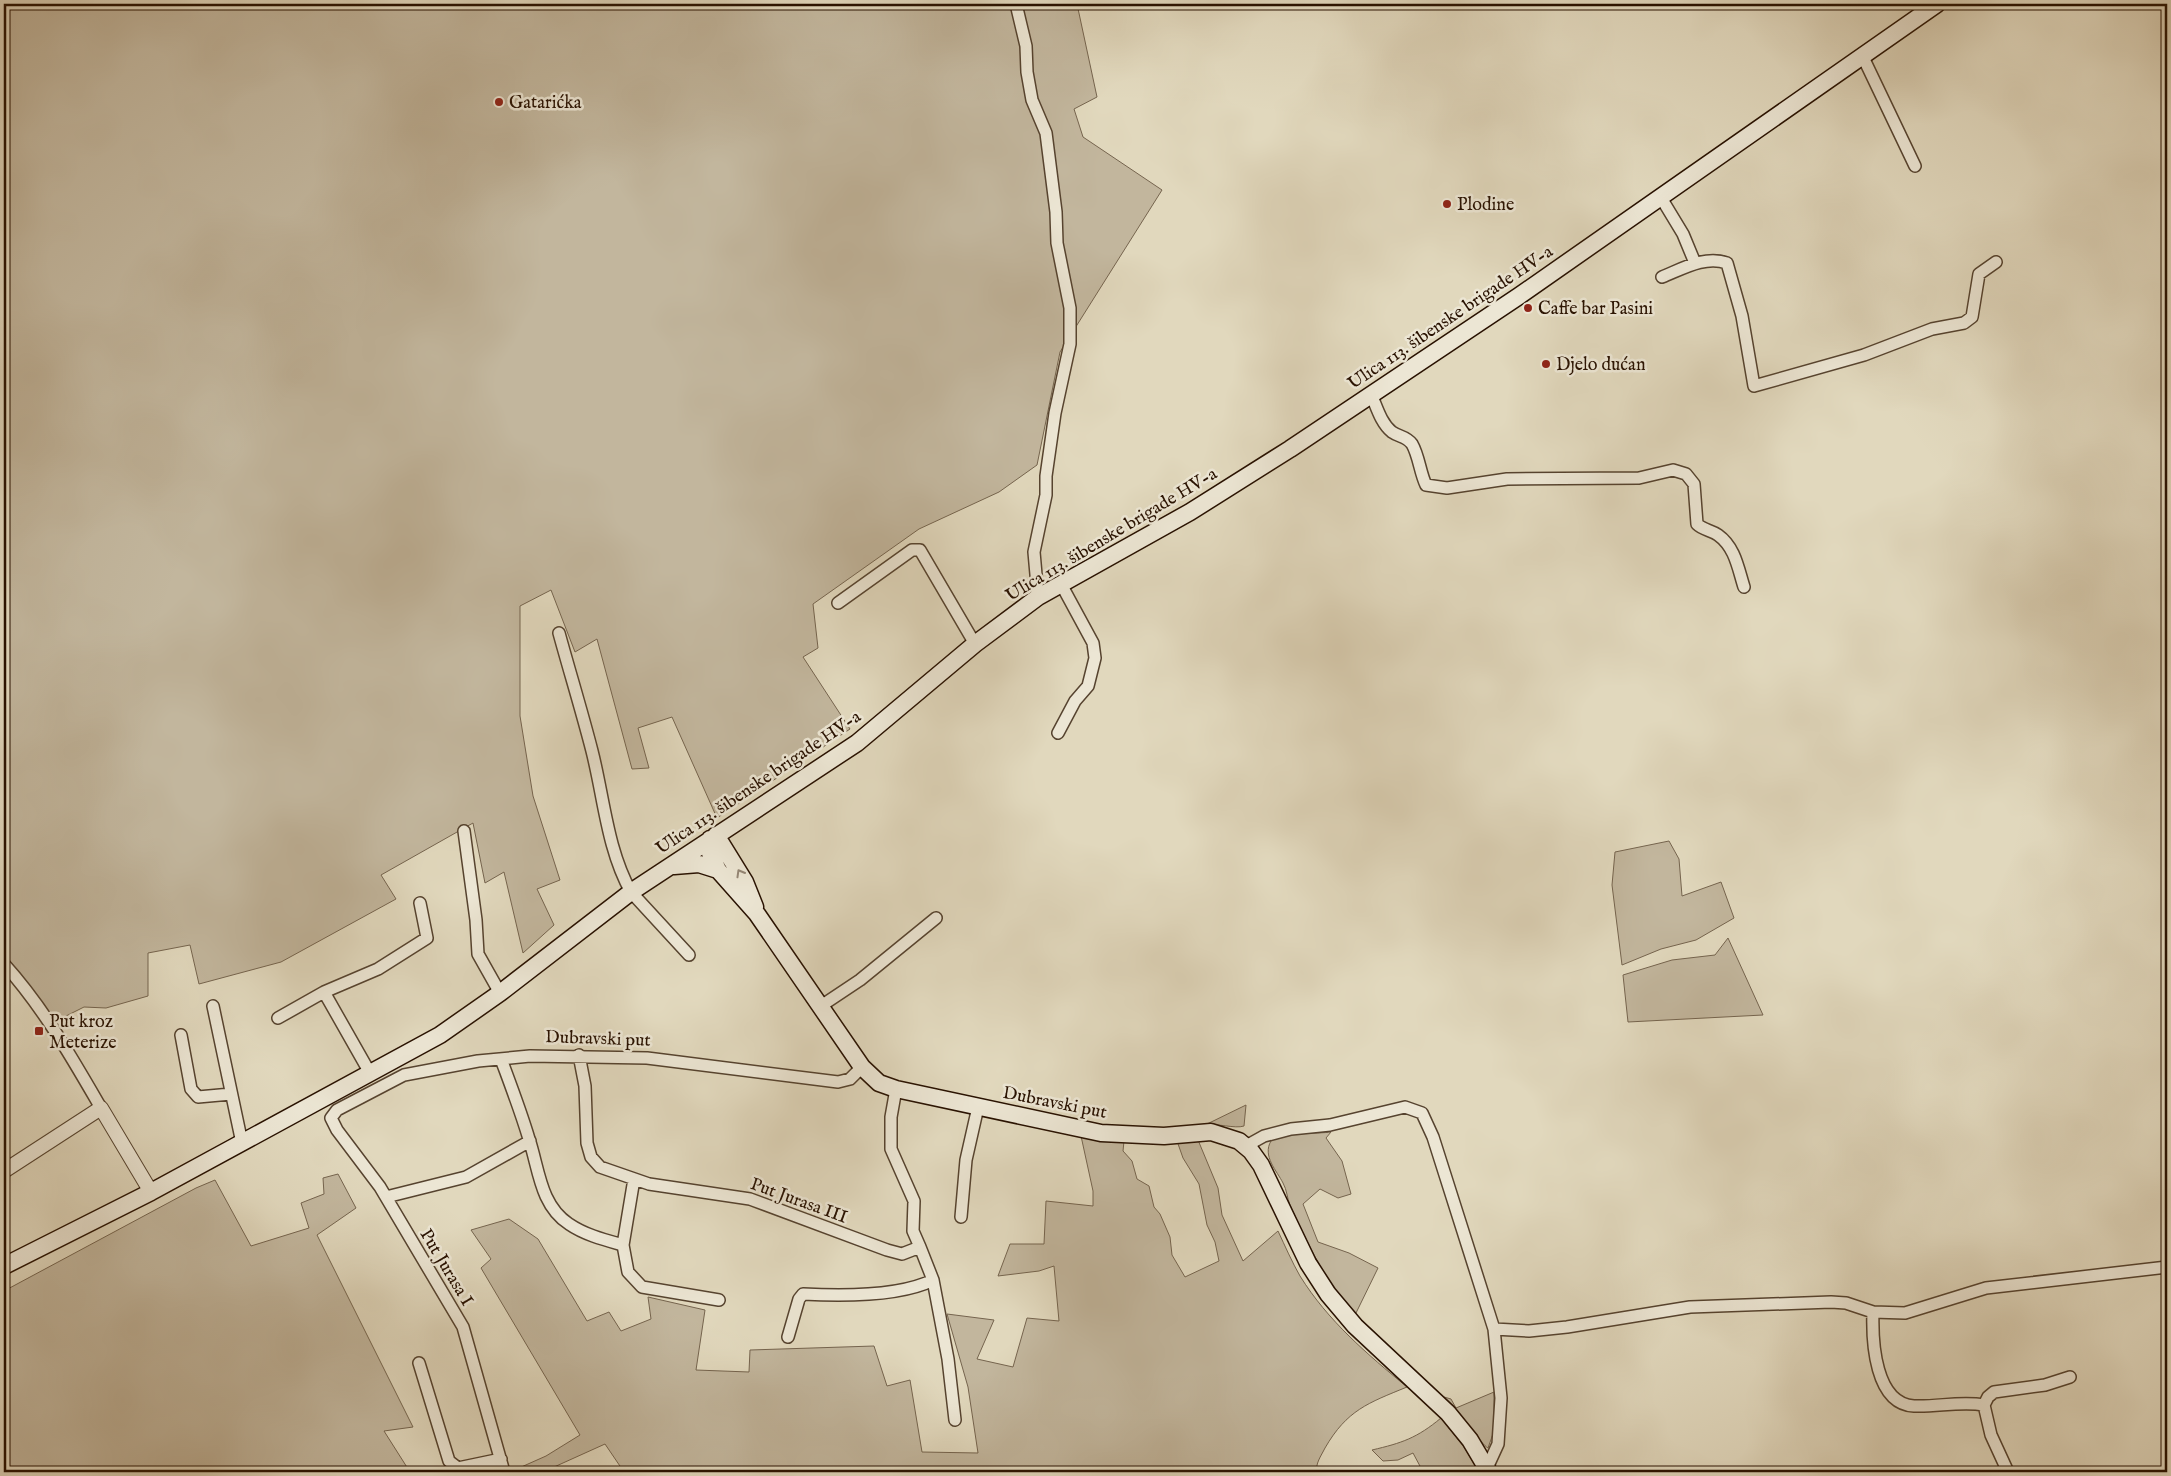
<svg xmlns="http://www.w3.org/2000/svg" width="2171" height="1476" font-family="'IM FELL English',serif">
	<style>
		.green { fill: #c2b69d; stroke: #75644e }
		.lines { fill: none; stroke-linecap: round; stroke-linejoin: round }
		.minor-casing { stroke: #56432f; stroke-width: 14 }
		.tertiary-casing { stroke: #56432f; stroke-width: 16 }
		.secondary-casing { stroke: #281100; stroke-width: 19 }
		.minor { stroke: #ece6d4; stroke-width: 11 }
		.tertiary { stroke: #ece6d4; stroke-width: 14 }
		.secondary { stroke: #ece6d4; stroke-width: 16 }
		.oneway { stroke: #948675 }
		.poi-dot { fill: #8f2418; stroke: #ece6d4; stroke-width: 2 }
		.labels { text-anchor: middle; stroke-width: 5; stroke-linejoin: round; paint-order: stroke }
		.poi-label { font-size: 18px; fill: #281100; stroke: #ece6d4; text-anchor: start }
		.street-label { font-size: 18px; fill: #281100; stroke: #ece6d4 }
	</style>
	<rect width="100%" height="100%" fill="#e1d8bd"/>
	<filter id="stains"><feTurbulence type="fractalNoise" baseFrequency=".004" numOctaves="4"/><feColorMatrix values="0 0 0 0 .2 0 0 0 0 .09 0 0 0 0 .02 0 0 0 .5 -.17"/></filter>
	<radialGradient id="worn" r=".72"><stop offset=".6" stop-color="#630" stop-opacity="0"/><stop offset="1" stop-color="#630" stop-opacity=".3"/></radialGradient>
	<path class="green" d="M4 4H1077L1097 97 1074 109 1083 137 1162 190 1060 352 1037 465 999 492 919 529 813 604 818 648 803 657 850 729 717 818 672 717 638 728 649 768 632 769 597 639 575 652 551 590 520 606V716L533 796 560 880 537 889 554 925 523 953 504 872 485 883 473 823 381 875 396 899 281 962 199 984 190 945 148 953V996L106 1008 84 1007 54 1022 23 977 4 954Z
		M1669 841 1679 859 1682 896 1721 882 1734 918 1696 940 1661 949 1622 965 1612 885 1615 852Z
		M1728 938 1763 1015 1628 1022 1623 975 1672 960 1715 955Z
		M1246 1105 1244 1126C1235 1129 1217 1123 1205 1125Z
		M1331 1132 1326 1138 1342 1161 1351 1194 1338 1198 1320 1189 1303 1204 1318 1242 1349 1253 1378 1268 1356 1313C1331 1295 1303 1234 1290 1205 1287 1198 1287 1190 1283 1183 1277 1171 1262 1156 1271 1141 1277 1132 1319 1134 1331 1132Z
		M1081 1136 1124 1141 1123 1151 1132 1161 1137 1179 1149 1186 1154 1207 1160 1214 1170 1237 1172 1255 1185 1277 1219 1261 1215 1242 1207 1225 1199 1184 1183 1158 1177 1141 1198 1140 1218 1188 1222 1215 1243 1261 1278 1231C1285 1246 1292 1262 1300 1276 1328 1321 1367 1354 1407 1387 1368 1403 1347 1410 1325 1448 1321 1456 1315 1464 1317 1472H624L605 1444 543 1472H510L546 1456 580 1435 481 1268 491 1259 471 1230 509 1219 538 1239 587 1321 609 1312 621 1331 651 1319 648 1297 705 1310 696 1370 749 1372 750 1350 874 1346 887 1386 910 1380 922 1452 978 1453 968 1387 947 1314 994 1320 977 1359 1013 1367 1027 1318 1059 1321 1054 1266 1039 1271 998 1276 1010 1244H1044L1046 1201 1093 1206V1191Z
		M338 1174 356 1208 317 1235 413 1427 384 1431 410 1472H4V1291L196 1188 215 1180 251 1246 309 1228 301 1203 324 1194 323 1178Z
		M1494 1392V1431L1488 1448C1483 1446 1451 1405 1444 1397L1451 1399 1456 1408Z
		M1441 1418 1464 1447 1479 1472H1421V1468L1413 1453 1398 1460 1383 1461 1372 1450C1402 1443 1417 1438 1441 1418Z"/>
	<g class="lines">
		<g class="minor-casing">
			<path id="minor" d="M1016 4 1026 46 1027 72 1032 100 1046 133 1056 212 1057 243 1070 308V344L1055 413 1046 476V495L1034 552 1038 597
				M1862 55 1915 166
				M1660 196 1683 234 1695 263
				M1662 277C1682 269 1705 255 1727 263L1742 316 1754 386 1864 355 1932 329 1964 323 1972 317 1979 274 1996 262
				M1371 394C1377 408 1381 423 1392 432 1399 437 1406 436 1412 444 1419 456 1420 473 1426 485L1447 488 1507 479 1639 478 1673 470 1686 474 1694 484 1697 524C1703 530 1711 530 1718 535 1735 547 1738 568 1744 587
				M838 603 912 550H920L975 644
				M559 633C570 673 582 712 592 751 604 798 607 849 631 892L689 955
				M1058 733 1075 701 1088 686 1095 658 1093 643 1061 584
				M464 831 476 920 478 954 500 993
				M4 964C43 1007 72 1058 101 1108
				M324 992 370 1073
				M213 1006 242 1143
				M821 1006 860 980 936 918
				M278 1018 324 992 378 969 427 938 420 903
				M181 1035 191 1089 198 1097 231 1094
				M579 1055 585 1086 587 1143 591 1157 600 1167 649 1184 750 1199 887 1250 902 1254 920 1247 913 1231 914 1201 891 1149V1117L896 1089
				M501 1059C511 1086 521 1112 529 1139 539 1169 540 1205 569 1224 585 1235 605 1240 623 1245
				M1246 1146 1264 1136 1291 1129 1330 1125 1405 1107 1422 1113 1433 1137 1494 1329 1501 1398 1498 1444 1487 1468
				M634 1179 623 1245 628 1272 642 1287 719 1300
				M386 1197 466 1177 530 1141
				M961 1217 966 1160 978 1107
				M920 1247 933 1280 948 1359 955 1420
				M1873 1312C1872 1342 1875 1404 1914 1406 1938 1407 1960 1401 1984 1405L1988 1397 1994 1392 2045 1385 2070 1377
				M1494 1329 1529 1331 1567 1327 1690 1307 1831 1302 1846 1303 1873 1312 1905 1313 1986 1288 2167 1267
				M788 1337 799 1299 803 1294C841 1296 899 1297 933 1280
				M419 1363 449 1461 458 1468 501 1459
				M1984 1405 1991 1435 2008 1472
				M504 1472 463 1327 380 1187 337 1130 331 1118 337 1110 404 1075 478 1061 530 1056 647 1058 838 1082 850 1079 862 1067"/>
		</g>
		<g class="tertiary-casing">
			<path id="tertiary" d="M4 1171 101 1108 151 1192"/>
		</g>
		<g class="secondary-casing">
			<path id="secondary" d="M716 835 745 882 755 907
				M710 839V853L718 870 757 914 862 1067 879 1083 896 1089 1101 1133 1164 1136 1211 1132 1239 1141 1251 1151 1261 1165 1308 1263 1328 1294 1355 1326 1448 1413 1470 1440 1489 1472
				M674 866 699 864 718 870
				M4 1266 151 1192 440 1035 500 993 631 892 857 743 975 644 1038 597 1190 512 1290 449 1519 296 1937 4"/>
		</g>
		<use href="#minor" class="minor"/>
		<use href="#tertiary" class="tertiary"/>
		<use href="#secondary" class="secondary"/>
	</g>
	<defs><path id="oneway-chevron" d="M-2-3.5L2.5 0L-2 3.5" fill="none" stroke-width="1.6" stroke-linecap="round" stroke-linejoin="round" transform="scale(1.25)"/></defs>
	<use class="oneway" href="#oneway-chevron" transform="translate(740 873) rotate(-120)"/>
	<g class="poi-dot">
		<circle cx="499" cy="102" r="5"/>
		<circle cx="1447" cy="204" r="5"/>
		<circle cx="1528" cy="308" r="5"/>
		<circle cx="1546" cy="364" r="5"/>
		<rect x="34" y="1026" width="10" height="10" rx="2.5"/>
	</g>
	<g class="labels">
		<g class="poi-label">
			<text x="509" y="108">Gatarićka</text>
			<text x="1457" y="210">Plodine</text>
			<text x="1538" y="314">Caffe bar Pasini</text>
			<text x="1556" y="370">Djelo dućan</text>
			<text x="49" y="1027">Put kroz<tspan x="49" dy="21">Meterize</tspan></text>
		</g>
		<g class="street-label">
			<text transform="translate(1450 317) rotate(-34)" y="6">Ulica 113. šibenske brigade HV-a</text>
			<text transform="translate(1111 534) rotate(-31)" y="6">Ulica 113. šibenske brigade HV-a</text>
			<text transform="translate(758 782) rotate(-34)" y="6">Ulica 113. šibenske brigade HV-a</text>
			<text transform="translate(598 1038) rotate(2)" y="6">Dubravski put</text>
			<text transform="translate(1055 1102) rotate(11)" y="6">Dubravski put</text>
			<text transform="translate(799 1200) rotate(20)" y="6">Put Jurasa III</text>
			<text transform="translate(447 1267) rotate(59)" y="6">Put Jurasa I</text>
		</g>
	</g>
	<rect width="2171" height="1476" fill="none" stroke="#e1d8bd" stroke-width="20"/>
	<rect x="5" y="5" width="2161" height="1466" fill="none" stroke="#281100" stroke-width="2.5"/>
	<rect x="10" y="10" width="2151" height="1456" fill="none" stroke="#281100"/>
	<rect width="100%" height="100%" filter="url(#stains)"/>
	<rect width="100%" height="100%" fill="url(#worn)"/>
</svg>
